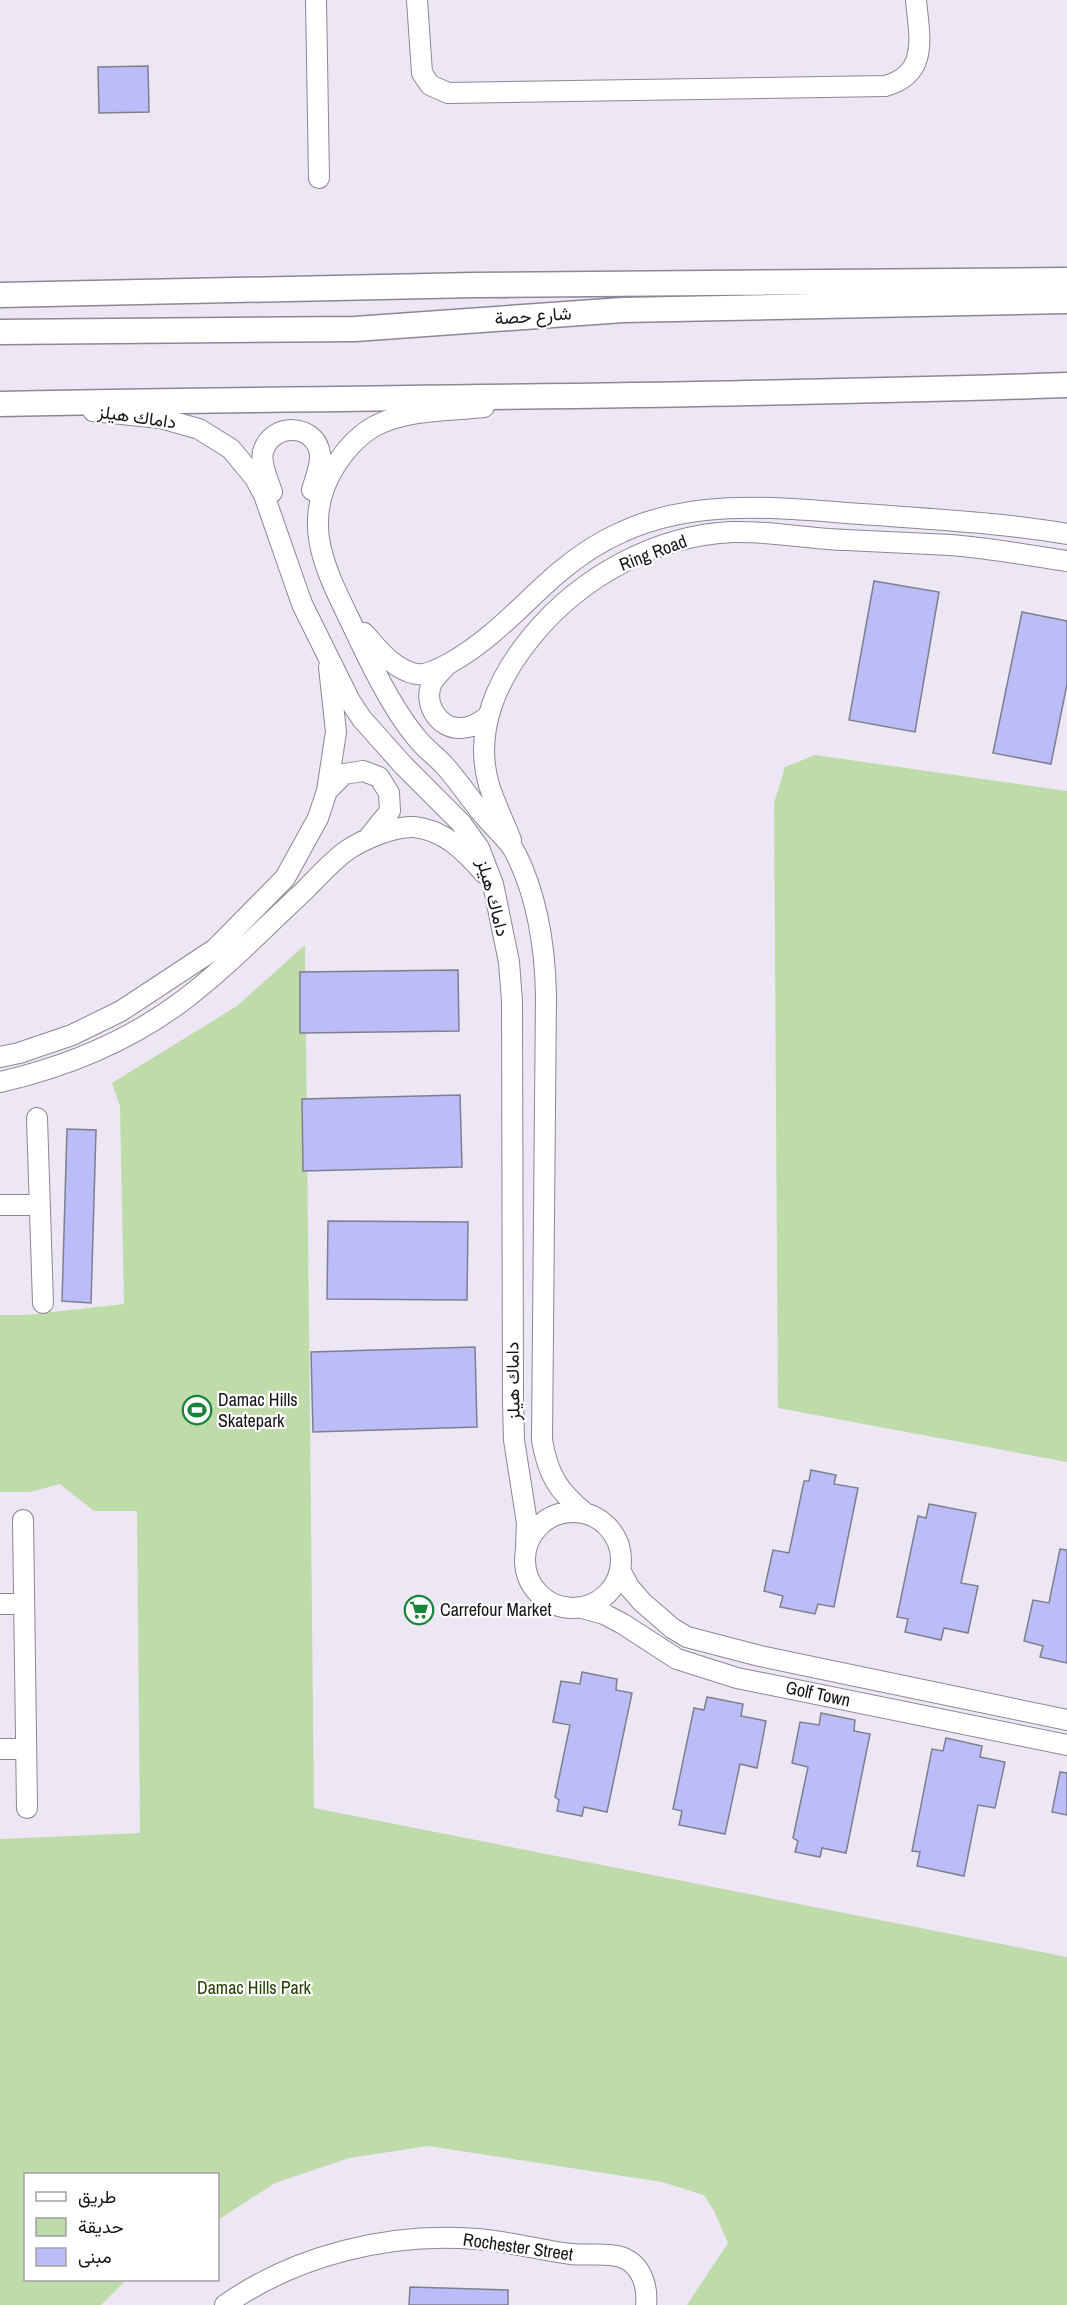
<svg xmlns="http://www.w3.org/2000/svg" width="1067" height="2305" font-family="'Archivo Narrow',Vazirmatn,sans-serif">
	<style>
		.green { fill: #bfdba9 }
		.building { fill: #babdf8; stroke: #7e7f8d; stroke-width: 1.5 }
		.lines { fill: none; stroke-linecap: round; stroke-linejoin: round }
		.minor-casing { stroke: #8d8794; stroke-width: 22 }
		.major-casing { stroke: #8d8794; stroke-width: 27 }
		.minor { stroke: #fff; stroke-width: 20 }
		.major { stroke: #fff; stroke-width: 24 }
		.labels { text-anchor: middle; stroke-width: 4.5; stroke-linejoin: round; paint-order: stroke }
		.street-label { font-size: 18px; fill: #161419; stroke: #fff }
		.poi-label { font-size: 18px; fill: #161419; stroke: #fff; text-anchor: start }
		.park-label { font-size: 18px; fill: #233f01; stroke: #fff }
	</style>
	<rect width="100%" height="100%" fill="#ede6f4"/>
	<path class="green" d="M815 755 1067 791V1462L778 1408 774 803 785 767Z
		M305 945 314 1808 1067 1957V2305H687L728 2243 714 2211 704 2195 662 2182 428 2146 349 2158 275 2183 218 2220V2174H26V2280H126L101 2305H0V1839L140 1833 137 1511H94L60 1484 30 1492H0V1315H26L124 1304 120 1106 112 1083 237 1006Z"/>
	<path class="building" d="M148 66 149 112 99 113 98 67Z
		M874 581 939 592 915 732 849 720Z
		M1022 612 1067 621V684L1051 764 993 753Z
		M458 970 459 1031 300 1033V972Z
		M460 1095 462 1167 303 1171 302 1099Z
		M67 1129 96 1130 91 1303 62 1301Z
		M328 1221 468 1222 467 1300 327 1299Z
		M475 1347 477 1427 313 1432 311 1352Z
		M811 1470 836 1475 834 1484 858 1488 834 1607 818 1604 815 1614 780 1607 783 1596 764 1591 773 1550 789 1553 804 1481H809Z
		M929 1504 976 1513 961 1583 978 1586 968 1633 944 1628 941 1640 905 1632 908 1619 897 1617 918 1516 926 1518Z
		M1060 1549 1067 1550V1663L1040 1657 1043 1646 1024 1641 1033 1600 1049 1603Z
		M582 1672 617 1679 616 1690 632 1693 607 1812 584 1807 582 1816 557 1811 559 1800 555 1797 570 1725 553 1722 561 1681 580 1684Z
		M707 1697 743 1704 741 1716 766 1721 757 1768 740 1764 725 1834 679 1825 682 1811 673 1809 694 1708 704 1710Z
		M821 1713 855 1720 854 1731 870 1734 846 1853 822 1848 820 1857 795 1852 798 1841 793 1838 808 1767 792 1763 800 1722 819 1725Z
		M946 1738 982 1746 980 1757 1005 1762 995 1808 978 1805 964 1876 917 1866 920 1852 912 1851 932 1749 943 1751Z
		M1060 1772 1067 1773V1815L1052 1812Z
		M410 2287 508 2290V2305H409Z"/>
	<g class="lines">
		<g class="minor-casing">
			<path id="minor" d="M316 0 319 178
				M417 0 422 73 430 85 448 93 885 86C930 74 919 35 916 0
				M484 407C449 411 409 409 377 425 359 434 346 449 335 466 297 527 330 577 357 635 372 667 393 710 416 737 424 748 436 756 445 766 460 783 472 802 487 819 496 830 510 841 516 854 537 896 545 948 546 995L542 1440C548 1475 558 1491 585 1513
				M93 411 160 418 199 429 231 449 255 478 264 495 302 604 350 701 362 719 403 765 461 823 479 848 493 884 509 962 512 1001 513 1402 514 1440 527 1523 526 1546
				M272 492C268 480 260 464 263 452 271 422 316 423 320 454 321 466 315 479 312 490
				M364 633C379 650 393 669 416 674 428 676 440 668 450 663 494 638 520 606 558 573 577 557 599 542 622 532 702 495 793 510 877 515 941 520 1004 523 1067 534
				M446 666C441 672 434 677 431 685 424 705 439 729 461 728 471 728 479 723 487 717
				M327 791 344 774 363 771 379 777 389 793 390 811 369 837
				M511 840C504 822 495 804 489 785 473 730 498 677 533 635 581 577 656 535 733 532 771 531 808 539 846 540 881 542 915 543 950 545 989 548 1028 555 1067 561
				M0 1057 19 1053 72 1035 121 1011 215 949 285 878 318 818 327 791 336 732 329 667
				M0 1082C66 1067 131 1040 185 999 227 967 264 928 303 892 317 878 330 863 346 851 362 840 393 826 414 827 444 830 465 851 484 873
				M37 1118 43 1303
				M0 1205H40
				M525 1560a48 48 0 1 1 96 0a48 48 0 1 1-96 0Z
				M23 1520 27 1808
				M620 1570 629 1587 642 1602 672 1628 687 1637 760 1656 1067 1720
				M0 1604H24
				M582 1608 604 1614 623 1624 677 1659 737 1678 1067 1745
				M0 1749H26
				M225 2305C296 2255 390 2232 476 2239 508 2241 539 2250 571 2254 586 2256 606 2252 621 2257 641 2264 648 2285 646 2305"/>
		</g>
		<g class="major-casing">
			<path id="major" d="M0 295 474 285 1067 280
				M0 332 355 329 623 310 1067 301
				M0 404C356 397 712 397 1067 385"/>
		</g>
		<use href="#minor" class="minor"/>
		<use href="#major" class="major"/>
	</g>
	<defs>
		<g id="stadium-ring" transform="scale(1.5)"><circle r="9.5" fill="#fff" stroke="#188339" stroke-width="1.5"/><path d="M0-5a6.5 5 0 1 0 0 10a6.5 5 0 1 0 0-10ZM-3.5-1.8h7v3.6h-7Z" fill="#188339"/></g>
		<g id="supermarket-ring" transform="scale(1.5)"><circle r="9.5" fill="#fff" stroke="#188339" stroke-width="1.5"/><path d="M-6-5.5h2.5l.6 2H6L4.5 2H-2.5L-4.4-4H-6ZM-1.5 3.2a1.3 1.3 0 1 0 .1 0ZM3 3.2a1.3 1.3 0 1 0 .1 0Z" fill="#188339"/></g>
	</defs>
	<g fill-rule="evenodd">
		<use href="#stadium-ring" x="197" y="1410"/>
		<use href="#supermarket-ring" x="419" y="1610"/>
	</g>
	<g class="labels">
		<g class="street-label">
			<text transform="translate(533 316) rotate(-4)" y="6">شارع حصة</text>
			<text transform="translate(137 417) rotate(8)" y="6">داماك هيلز</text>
			<text transform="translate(653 553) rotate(-21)" y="6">Ring Road</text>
			<text transform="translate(493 898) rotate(75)" y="6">داماك هيلز</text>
			<text transform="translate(513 1381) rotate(-91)" y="6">داماك هيلز</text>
			<text transform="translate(818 1694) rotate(12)" y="6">Golf Town</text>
			<text transform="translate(518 2247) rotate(8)" y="6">Rochester Street</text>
		</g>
		<g class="poi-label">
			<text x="218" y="1406">Damac Hills<tspan x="218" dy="21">Skatepark</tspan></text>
			<text x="440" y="1616">Carrefour Market</text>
		</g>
		<g class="park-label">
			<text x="254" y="1994">Damac Hills Park</text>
		</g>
	</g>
	<rect x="24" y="2173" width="195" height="108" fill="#ffffff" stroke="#a2a1a3" stroke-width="1.5"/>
	<rect x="36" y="2192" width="30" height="9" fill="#ffffff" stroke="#a2a1a3" stroke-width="1.5"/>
	<text x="78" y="2203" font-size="18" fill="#161419">طريق</text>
	<rect x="36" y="2218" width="30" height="18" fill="#bfdba9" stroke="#a2a1a3" stroke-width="1.5"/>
	<text x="78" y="2233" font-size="18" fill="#161419">حديقة</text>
	<rect x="36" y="2248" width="30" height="18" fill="#babdf8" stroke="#a2a1a3" stroke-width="1.5"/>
	<text x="78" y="2263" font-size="18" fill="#161419">مبنى</text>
</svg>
